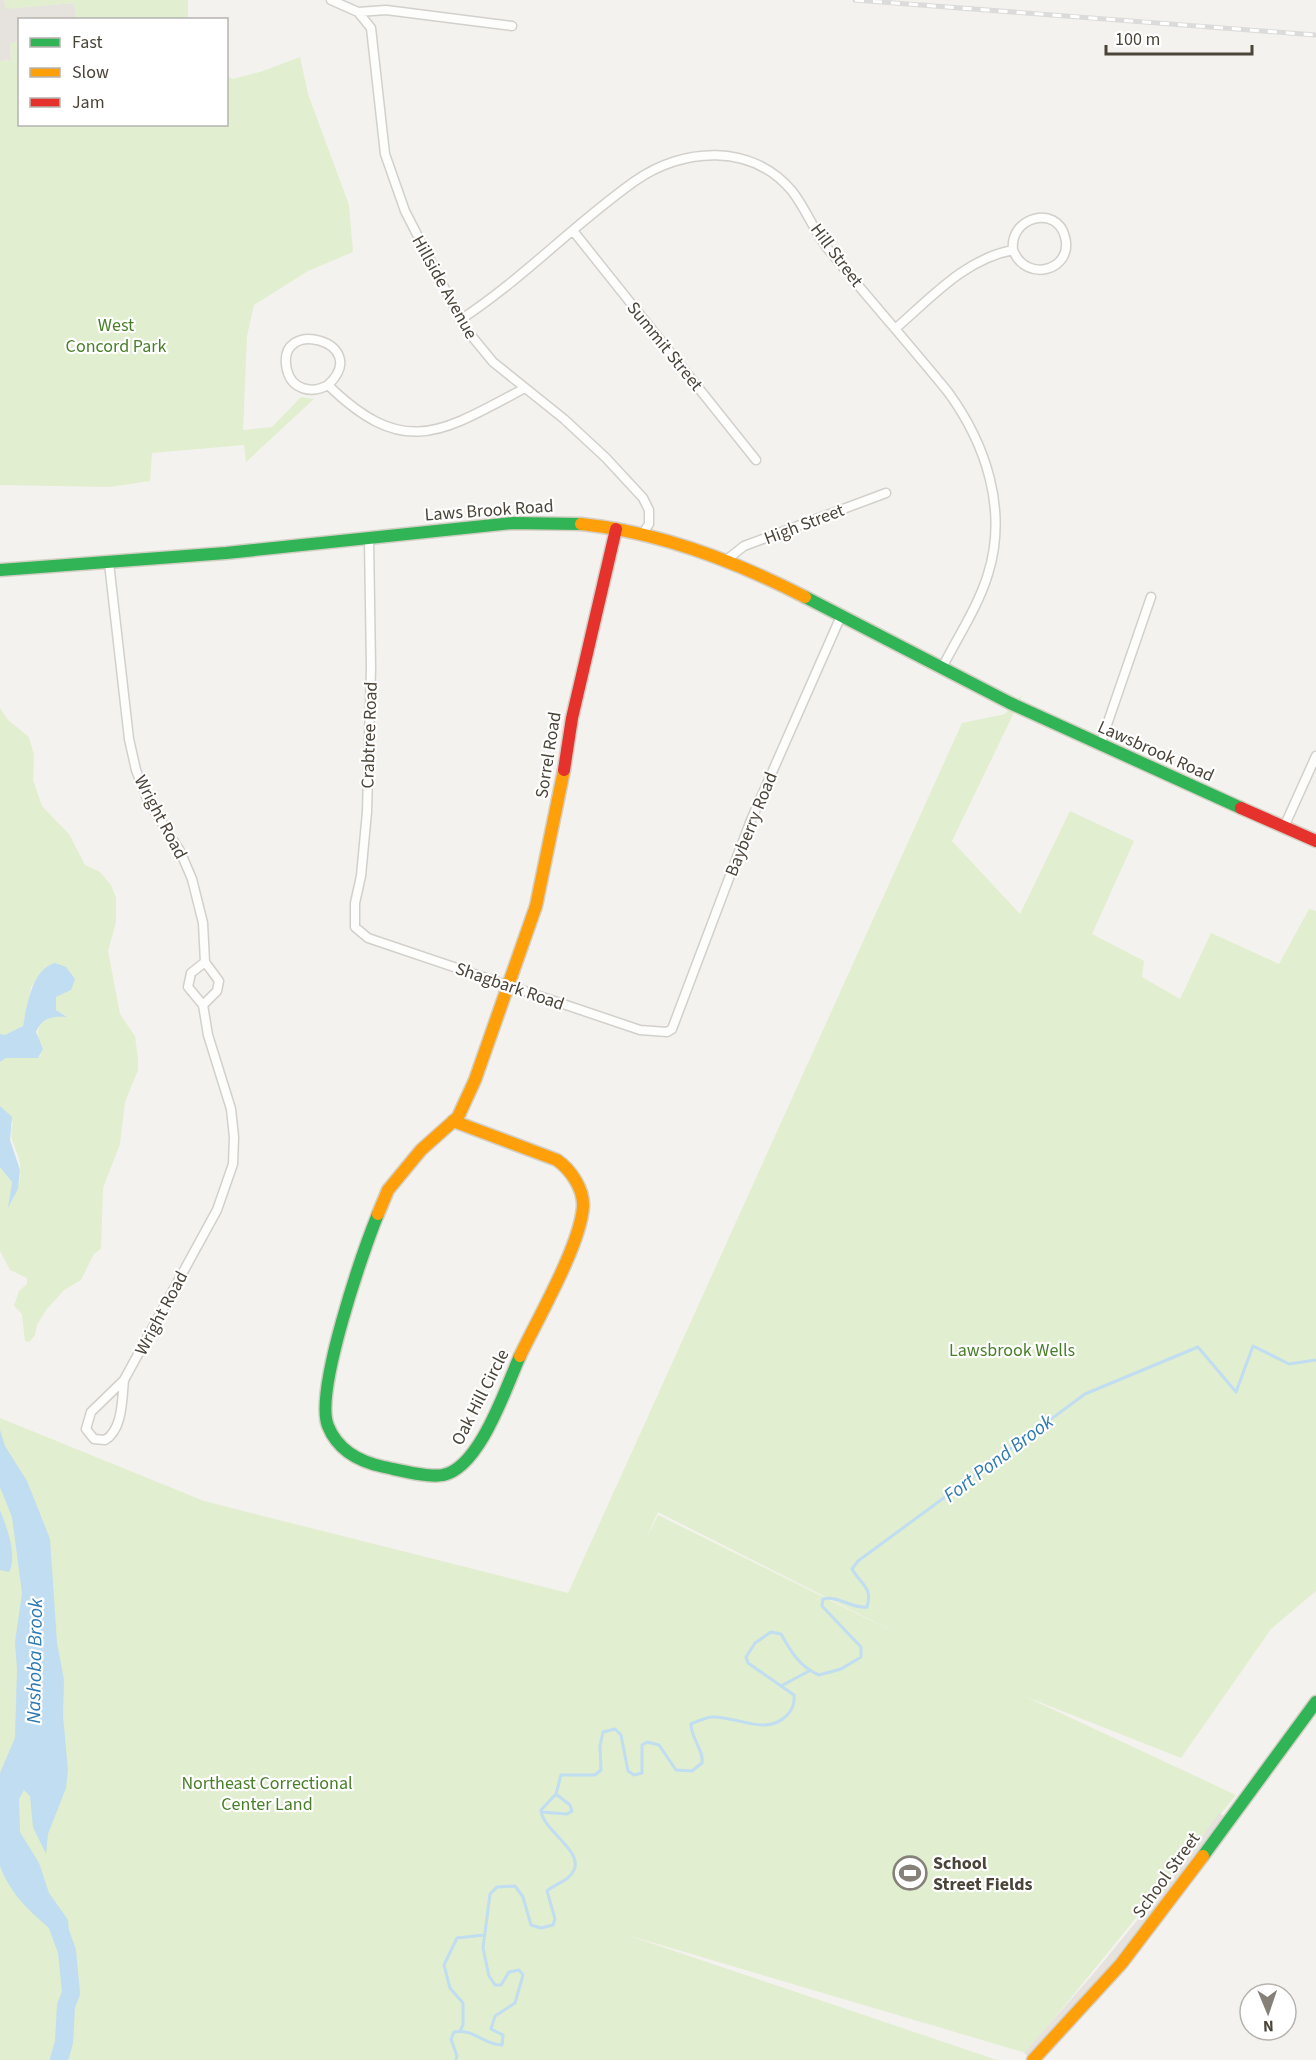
<svg xmlns="http://www.w3.org/2000/svg" width="1316" height="2060" font-family="'Source Sans 3',sans-serif">
	<style>
		.green { fill: #e1eecf; fill-rule: evenodd }
		.parking { fill: #e6e3df }
		.water { fill: #c0ddf1 }
		.lines { fill: none; stroke-linecap: round; stroke-linejoin: round }
		.stream { stroke: #c0ddf1; stroke-width: 3 }
		.river { stroke: #c0ddf1; stroke-width: 18 }
		.street-casing { stroke: #d2d0cb; stroke-width: 11 }
		.fast-casing { stroke: #d3cfc5; stroke-width: 15 }
		.slow-casing { stroke: #d3cfc5; stroke-width: 15 }
		.jam-casing { stroke: #d3cfc5; stroke-width: 15 }
		.street { stroke: #fdfdfc; stroke-width: 8 }
		.fast { stroke: #30b455; stroke-width: 12 }
		.slow { stroke: #ff9f0a; stroke-width: 12 }
		.jam { stroke: #e5322d; stroke-width: 12 }
		.rail-casing { stroke: #dbdbda; stroke-width: 5 }
		.rail { stroke: #fff; stroke-width: 3; stroke-dasharray: 9; stroke-linecap: butt }
		.labels { text-anchor: middle; stroke-width: 4.5; stroke-linejoin: round; paint-order: stroke }
		.street-label { font-size: 18px; fill: #4b4439; stroke: #fff }
		.park-label { font-size: 18px; fill: #4a7f2a; stroke: #fff }
		.poi-label { font-size: 18px; font-weight: bold; fill: #4b4439; stroke: #fff; text-anchor: start }
		.water-label { font-size: 20px; font-style: italic; fill: #2e7ab2; stroke: #fff }
	</style>
	<rect width="100%" height="100%" fill="#f4f2ee"/>
	<path class="green" d="M4 0H188V19H76L73 3 6 10Z
		M19 41 20 124H226L227 76 233 79 263 71 300 57 308 94 349 205 353 252 308 271 254 305 247 336 243 430 272 427 301 397 314 399 246 462 244 445 152 453 150 481 110 487 0 485V61L11 60 10 42Z
		M1023 694 952 841 1020 914 1070 811 1134 841 1092 934 1144 961 1142 977 1180 999 1211 933 1279 964 1309 909 1316 911V1591L1271 1629 1181 1758 1024 1696 1236 1795 1026 2053 627 1935 997 2060H0V1418L204 1501 568 1593 962 723 1005 714ZM658 1512 914 1642 658 1515 644 1543Z
		M0 708 8 720 29 737 34 755 33 780 42 806 69 834 85 865 100 872 111 885 116 898V922L108 951 120 1014 135 1036 138 1059V1070L125 1102 120 1144 103 1188 101 1249 94 1254 81 1280 64 1290 46 1310 37 1325 35 1335 29 1342 25 1341 22 1314 14 1306 19 1291 27 1284V1278L10 1270 0 1251V1167L12 1182 10 1205C18 1190 23 1176 19 1159 15 1144 8 1139 13 1123L0 1106V1062L6 1058H38L41 1055C35 1028 35 1018 66 1016L56 1010V997L71 990 43 970 31 987 23 1026 5 1036 0 1034Z"/>
	<path class="parking" d="M0 0H4L6 9 74 3 76 19 20 20 19 41 10 43 11 60 0 61Z
		M1219 1813 1226 1817 1122 1956 1030 2058 1024 2053 1094 1973 1177 1872Z"/>
	<path class="water" d="M55 963 66 967 75 979 71 990 56 997V1010L67 1017C52 1016 42 1018 36 1032L43 1049 38 1058H6L0 1062V1034L5 1035 23 1026C27 1005 32 969 55 963Z
		M0 1106 12 1117 10 1140 20 1170 18 1189 8 1208 12 1182 0 1167Z
		M0 1430 5 1446 27 1481 50 1539 57 1643 64 1680 63 1716 68 1770 66 1788 48 1834 46 1854 33 1827 30 1796 24 1790 19 1799 20 1832 39 1863 49 1893 68 1920 70 1945C43 1923 12 1900 0 1866V1773L15 1738 17 1669 15 1642 22 1593 12 1517 0 1487Z
		M0 1510C6 1526 18 1555 9 1572L0 1570Z"/>
	<g class="lines">
		<path class="stream" d="M781 1686 809 1671
			M541 1812 567 1814 572 1811 570 1805 556 1794
			M460 2031 463 2025V2003L450 1988 444 1965 457 1938 484 1935
			M60 2058 64 2060
			M456 2060 457 2056 451 2039 454 2032C473 2028 484 2045 502 2045L503 2035 491 2029 495 2016 515 2003 523 1975 519 1970 509 1972 501 1985H495L489 1976 483 1948 490 1894 497 1887 515 1886 523 1897 531 1925 541 1928 553 1925 555 1919 547 1891C555 1884 569 1881 574 1870 583 1850 542 1830 541 1810L556 1794 561 1775H595L601 1770 600 1746 603 1732 615 1729 621 1735 628 1771 634 1775 642 1773V1745L647 1742 659 1745 676 1770 692 1771 702 1763C704 1750 691 1739 691 1724 698 1721 706 1717 713 1717 730 1717 752 1726 765 1725 782 1724 796 1711 794 1695L748 1663 746 1657 755 1643 771 1632 781 1634C791 1652 800 1667 819 1675L841 1669 861 1657V1647L822 1606 823 1599C838 1595 852 1609 867 1607 873 1587 861 1585 852 1569L858 1561 1085 1394 1198 1347 1236 1392 1253 1346 1289 1364 1316 1360"/>
		<path class="river" d="M54 1916 67 1951 71 1993 66 2006 64 2042 59 2060"/>
		<g class="street-casing">
			<path id="street" d="M331 0 358 12 371 28 385 154 405 211 465 328 493 362 564 419 606 458 643 498 649 510V524L643 533
				M358 12 386 10 512 26
				M574 232 756 460
				M460 320C524 278 574 224 635 181 683 147 752 143 792 191 806 209 814 231 828 249 867 297 909 344 948 392 986 444 1008 510 988 574 978 607 957 638 942 668
				M896 328C932 297 965 259 1013 250 1026 284 1074 270 1065 237 1057 204 1009 217 1013 250
				M328 385C312 394 292 390 287 370 274 315 374 342 328 385 405 460 442 432 525 388
				M369 539 371 668 367 812 361 876 355 903V927L368 938 640 1030 667 1032 672 1029 751 820 841 616
				M725 561 744 546 886 493
				M109 563 129 739 136 770 148 801 180 851 192 879 203 923 205 962 219 981 217 991 203 1005
				M1100 745 1151 597
				M1284 827 1316 756
				M124 1380C122 1398 123 1430 105 1440L94 1439 86 1429 91 1412 124 1380 217 1210 233 1164 234 1137 231 1109 208 1035 203 1005 188 987 191 973 205 962"/>
		</g>
		<g class="fast-casing">
			<path id="fast" d="M0 570 226 553 513 523 581 524
				M805 597 1010 703 1241 808
				M378 1214C363 1251 314 1392 328 1426 338 1451 360 1462 384 1467 399 1470 429 1478 443 1475 480 1468 506 1387 520 1356
				M1203 1856 1316 1702"/>
		</g>
		<g class="slow-casing">
			<path id="slow" d="M581 524C660 532 735 561 805 597
				M453 1121 557 1160C571 1170 584 1189 583 1207 580 1246 538 1318 520 1356
				M378 1214 388 1190 421 1150 458 1117 475 1080 536 906 564 770
				M1033 2060 1121 1964 1203 1856"/>
		</g>
		<g class="jam-casing">
			<path id="jam" d="M564 770 572 718 616 529
				M1241 808 1316 841"/>
		</g>
		<use href="#street" class="street"/>
		<use href="#fast" class="fast"/>
		<use href="#slow" class="slow"/>
		<use href="#jam" class="jam"/>
		<g class="rail-casing">
			<path id="rail" d="M855 0 1316 35"/>
		</g>
		<use href="#rail" class="rail"/>
	</g>
	<defs>
		<g id="stadium-ring" transform="scale(1.725)"><circle r="9.5" fill="#fff" stroke="#868178" stroke-width="1.5"/><path d="M0-5a6.5 5 0 1 0 0 10a6.5 5 0 1 0 0-10ZM-3.5-1.8h7v3.6h-7Z" fill="#868178"/></g>
	</defs>
	<g fill-rule="evenodd">
		<use href="#stadium-ring" x="910" y="1873"/>
	</g>
	<g class="labels">
		<g class="street-label">
			<text transform="translate(837 255) rotate(53)" y="6">Hill Street</text>
			<text transform="translate(445 287) rotate(61)" y="6">Hillside Avenue</text>
			<text transform="translate(665 346) rotate(51)" y="6">Summit Street</text>
			<text transform="translate(489 510) rotate(-4)" y="6">Laws Brook Road</text>
			<text transform="translate(804 524) rotate(-21)" y="6">High Street</text>
			<text transform="translate(369 735) rotate(-88)" y="6">Crabtree Road</text>
			<text transform="translate(1156 751) rotate(24)" y="6">Lawsbrook Road</text>
			<text transform="translate(548 755) rotate(-81)" y="6">Sorrel Road</text>
			<text transform="translate(161 817) rotate(62)" y="6">Wright Road</text>
			<text transform="translate(751 824) rotate(-68)" y="6">Bayberry Road</text>
			<text transform="translate(510 986) rotate(19)" y="6">Shagbark Road</text>
			<text transform="translate(161 1313) rotate(-62)" y="6">Wright Road</text>
			<text transform="translate(480 1397) rotate(-63)" y="6">Oak Hill Circle</text>
			<text transform="translate(1166 1875) rotate(-54)" y="6">School Street</text>
		</g>
		<g class="park-label">
			<text x="116" y="331">West<tspan x="116" dy="21">Concord Park</tspan></text>
			<text x="1012" y="1356">Lawsbrook Wells</text>
			<text x="267" y="1789">Northeast Correctional<tspan x="267" dy="21">Center Land</tspan></text>
		</g>
		<g class="poi-label">
			<text x="933" y="1869">School<tspan x="933" dy="21">Street Fields</tspan></text>
		</g>
		<g class="water-label">
			<text transform="translate(998 1458) rotate(-37)" y="7">Fort Pond Brook</text>
			<text transform="translate(34 1661) rotate(-89)" y="7">Nashoba Brook</text>
		</g>
	</g>
	<rect x="18" y="18" width="210" height="108" fill="#ffffff" stroke="#b7b4b0" stroke-width="1.5"/>
	<rect x="30" y="38" width="30" height="9" fill="#30b455" stroke="#b7b4b0" stroke-width="1.5"/>
	<text x="72" y="48" font-size="18" fill="#4b4439">Fast</text>
	<rect x="30" y="68" width="30" height="9" fill="#ff9f0a" stroke="#b7b4b0" stroke-width="1.5"/>
	<text x="72" y="78" font-size="18" fill="#4b4439">Slow</text>
	<rect x="30" y="98" width="30" height="9" fill="#e5322d" stroke="#b7b4b0" stroke-width="1.5"/>
	<text x="72" y="108" font-size="18" fill="#4b4439">Jam</text>
	<g transform="translate(1268 2012) rotate(178)"><circle r="28" fill="#ffffff" stroke="#b7b4b0" stroke-width="1.5"/>
	<path d="M0-4.5L10 22L0 15L-10 22Z" fill="#868178"/>
	<text y="-9" font-size="16" font-weight="bold" text-anchor="middle" fill="#4b4439">N</text>
	</g>
	<path d="M1106 45v9h146v-9" fill="none" stroke="#4b4439" stroke-width="3"/>
	<text x="1115" y="45" font-size="18" fill="#4b4439" stroke="#ffffff" stroke-width="4.5" paint-order="stroke">100 m</text>
</svg>
